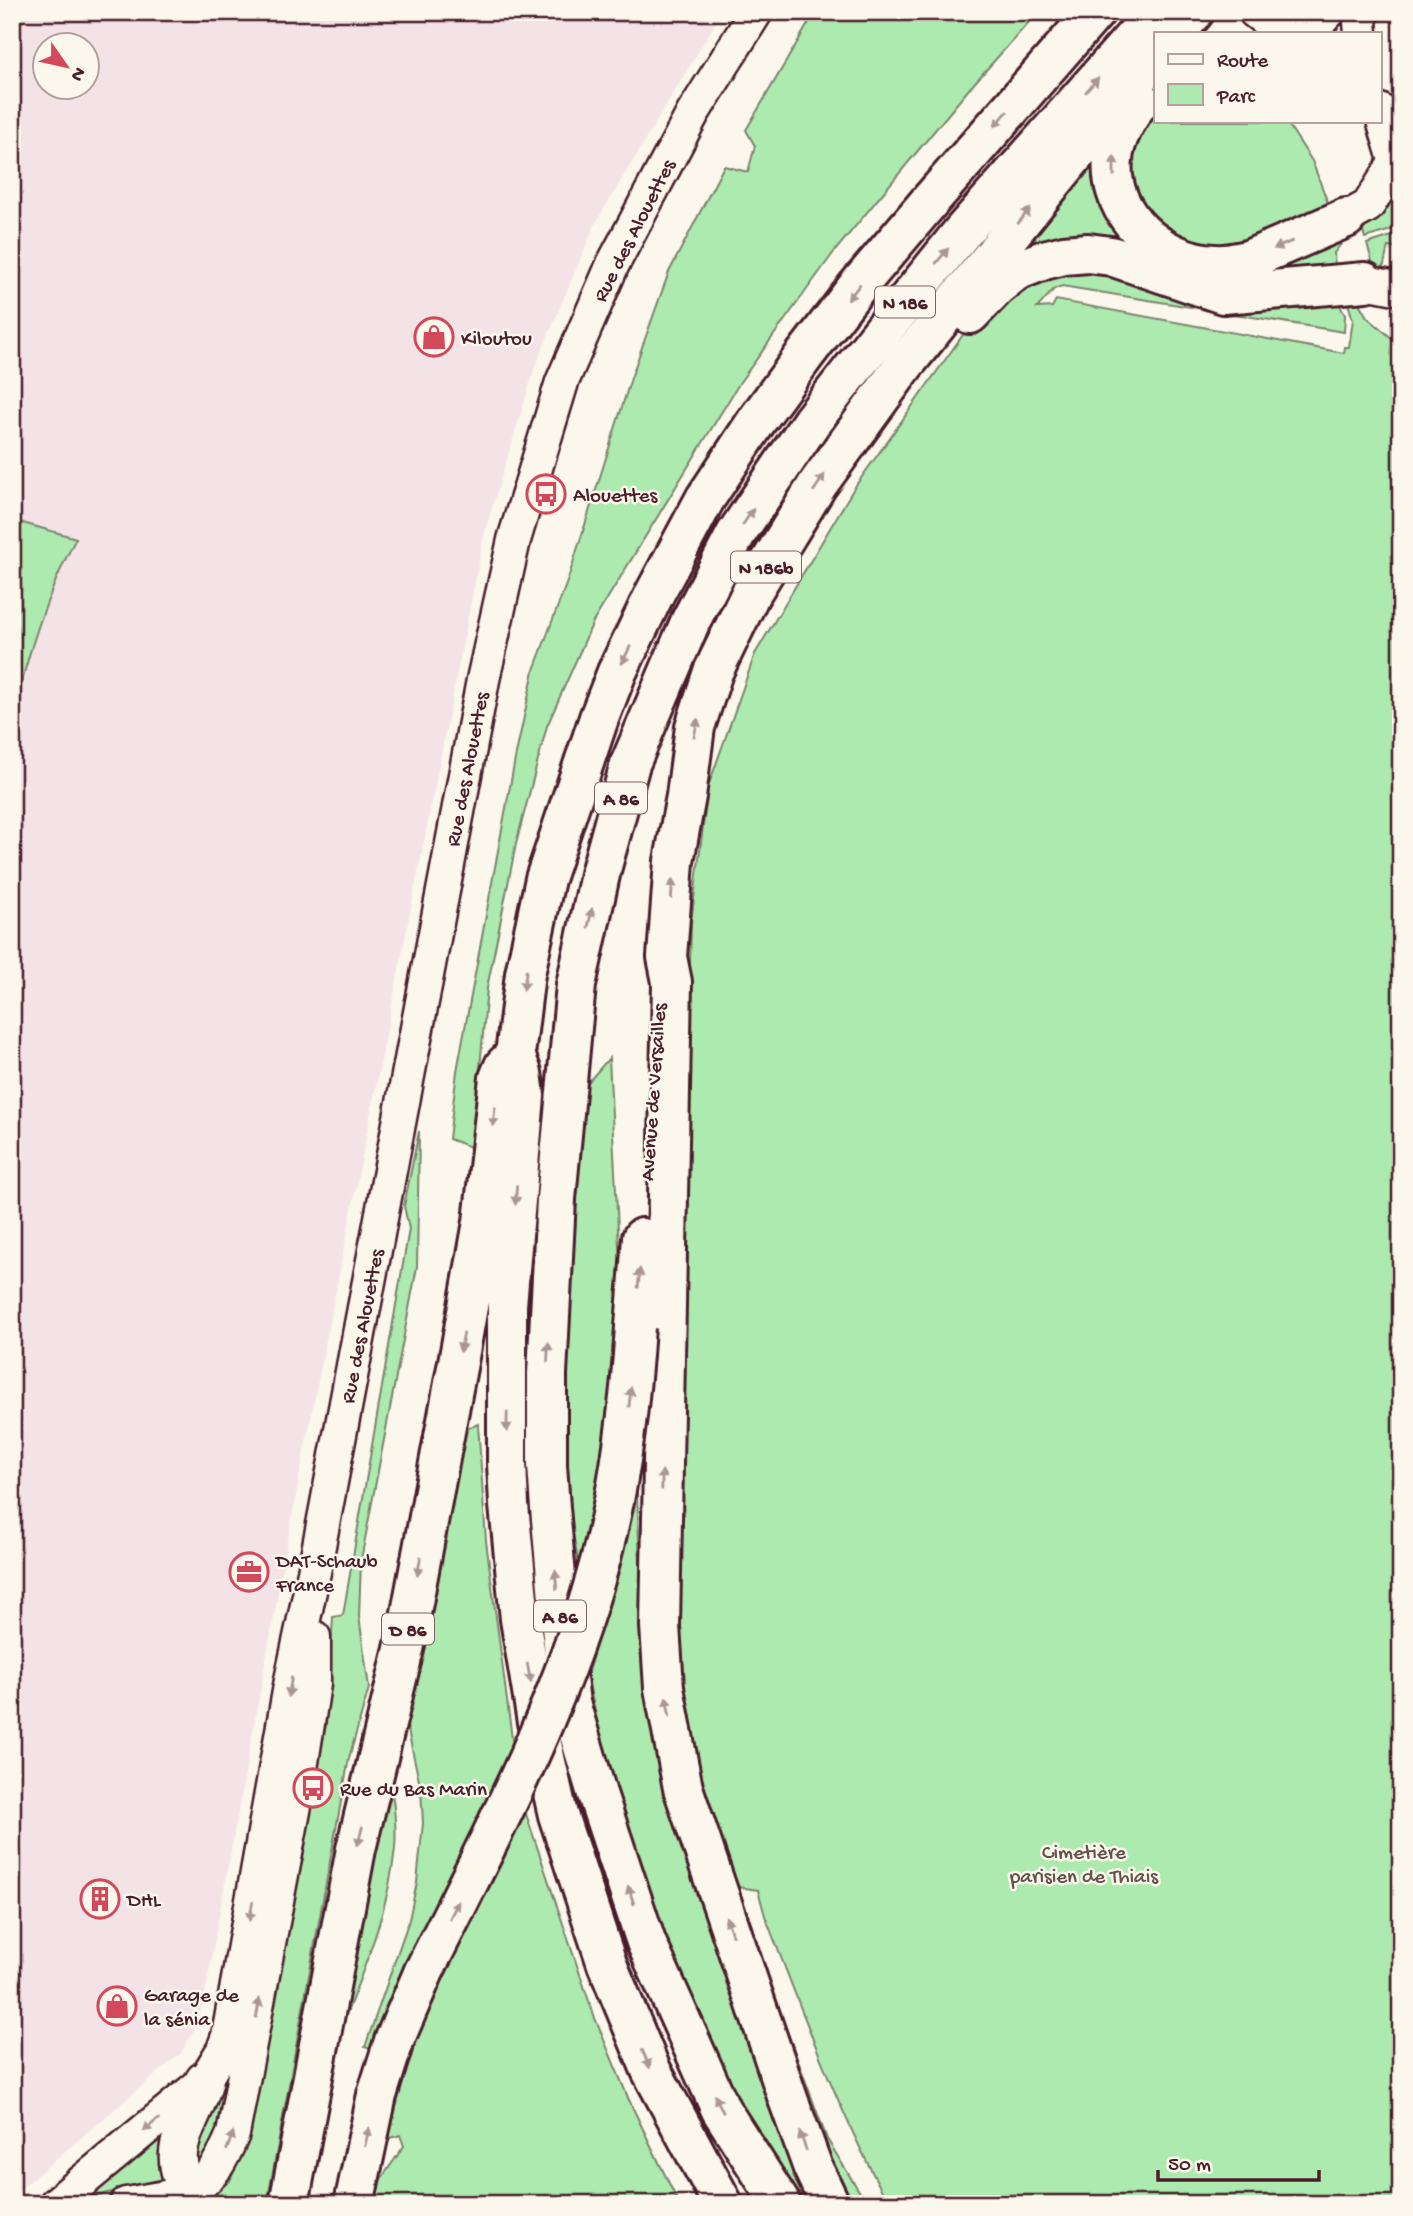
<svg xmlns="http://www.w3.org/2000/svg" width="1413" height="2216" font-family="'Gochi Hand',sans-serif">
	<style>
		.built { fill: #f3e3e7; fill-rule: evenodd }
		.green { fill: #adeab0; stroke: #7c846e; stroke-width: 2 }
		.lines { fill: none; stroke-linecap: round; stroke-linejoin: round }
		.secondary-casing { stroke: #4a1f2b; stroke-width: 37 }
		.primary-casing { stroke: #4a1f2b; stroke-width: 42 }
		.highway-casing { stroke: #4a1f2b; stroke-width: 44 }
		.secondary { stroke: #fbf7ec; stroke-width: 32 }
		.primary { stroke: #fbf7ec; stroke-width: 37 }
		.highway { stroke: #fbf7ec; stroke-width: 38 }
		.highway-bridge-casing { stroke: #4a1f2b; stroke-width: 44; stroke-linecap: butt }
		.highway-bridge { stroke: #fbf7ec; stroke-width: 38 }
		.oneway { fill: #ab9695 }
		.labels { text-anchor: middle; stroke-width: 5; stroke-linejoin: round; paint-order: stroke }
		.shield { fill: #fbf7ec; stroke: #7f6065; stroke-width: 2 }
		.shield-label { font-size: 19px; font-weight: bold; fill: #4a1f2b }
		.street-label { font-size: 21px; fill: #4a1f2b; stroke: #fbf7ec }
		.poi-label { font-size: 21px; fill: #4a1f2b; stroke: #fbf7ec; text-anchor: start }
		.park-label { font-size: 21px; fill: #63524c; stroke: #fbf7ec }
	</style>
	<rect width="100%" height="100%" fill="#fbf7ec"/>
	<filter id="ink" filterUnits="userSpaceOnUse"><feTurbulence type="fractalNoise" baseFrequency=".0143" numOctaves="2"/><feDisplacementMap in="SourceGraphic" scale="14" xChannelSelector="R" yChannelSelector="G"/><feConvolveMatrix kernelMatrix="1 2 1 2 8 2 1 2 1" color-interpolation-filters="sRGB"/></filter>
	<g filter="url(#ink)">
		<path class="built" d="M12 12H722L595 224 535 367 485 531 301 1468 203 2004 193 2032 181 2053 12 2196ZM46 46H88V88H46Z"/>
		<path class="green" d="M815 12H1038L969 89 834 252 740 382 593 622 547 726 516 844 487 988 473 1148 449 1139 457 1071 516 754 534 670 568 579 631 378 669 272 724 166 748 172 755 146 746 130Z
			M1156 95V121H1286L1312 161 1331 211 1242 247 1181 245 1127 193 1130 145Z
			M1093 162 1100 163 1124 236 1116 246 1024 256 1023 245Z
			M1395 193 1401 215V227L1365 238 1361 225Z
			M1401 233V249L1388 247 1383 269 1397 272 1401 253V277L1375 272 1367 244Z
			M1341 241V244L1334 253 1335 267 1231 276Z
			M1069 263 1336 298 1345 315 1344 332 1062 286 1054 289 1037 308 1052 307 1056 300 1344 353 1345 347H1349L1353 320 1346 296H1355L1367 317 1401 346V2204H889C838 2112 803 2013 765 1916L758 1890 738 1887 786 2028 827 2139 867 2204H845L694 1787 675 1608 691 923 708 787 755 654 854 488 970 325 1018 282Z
			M12 520 76 538C46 595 25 661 12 724Z
			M609 1058 620 1267 619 1377 600 1486 579 1565 570 1520 565 1454 570 1306 584 1087Z
			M419 1131 417 1267 361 1560 359 1616 369 1688 349 1758 267 2204H217L211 2196 230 2181 240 2156 301 1862 326 1725 333 1617 343 1615 409 1229 404 1206Z
			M478 1424 486 1541 513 1746 377 2051 365 2047 409 1920 417 1882 423 1823 421 1790 404 1712 455 1434Z
			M636 1470 642 1611 821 2204H797L764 2151 679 1979 610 1779 587 1675 605 1614Z
			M389 1773C393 1798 397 1823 395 1848 388 1918 357 1984 333 2049Z
			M525 1811 594 2016 629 2100 679 2204H370L372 2192 404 2146 400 2135 387 2139 421 2019 469 1915Z
			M234 2061 220 2136 199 2166 195 2163 203 2115Z
			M164 2125 166 2180 163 2184 107 2193 77 2204Z"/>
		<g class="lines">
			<g class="secondary-casing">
				<path id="secondary" d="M1255 12C1262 17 1270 25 1278 28 1295 35 1318 25 1329 12
					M1361 33 1360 22 1363 12
					M1380 110 1401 180
					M1346 218 1368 206 1395 163
					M1365 282 1401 289
					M55 2204 204 2081 223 2050 228 2036 291 1680 314 1572 483 680 514 540 562 382 613 264 693 113 756 12
					M126 2204C187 2192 206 2199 233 2134L297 1795 314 1684V1637"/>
			</g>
			<g class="primary-casing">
				<path id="primary" d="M196 2204C159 2149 189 2133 204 2081"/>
			</g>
			<g class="highway-casing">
				<path id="highway" d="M1175 33 1194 12
					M1140 100C1128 117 1115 137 1113 159 1107 215 1161 262 1215 264 1226 265 1237 262 1248 260L1346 218
					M970 314 996 287 1016 271 1044 260 1064 255 1088 253 1111 256 1223 294 1365 282
					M635 1327 642 1238
					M289 2204 356 1849 405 1645 461 1346 483 1222 499 1078 504 1066 515 1055
					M354 2204 377 2095 394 2041 424 1971
					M723 2204 651 2070 607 1964 558 1815 537 1722 520 1619 509 1505 507 1463V1305L525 1096 522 1073 515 1055 525 974 545 879 599 718 617 672 655 593 705 499 758 419 804 356 857 287 929 202 1095 12
					M781 2204 721 2110 646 1942 597 1794 570 1703 559 1610 550 1508 547 1465V1374L556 1199 576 985 601 870 630 764 691 620 736 534 812 421 881 333 963 231 1156 12
					M830 2204 813 2168 788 2099 683 1788 664 1688 660 1626 672 982 667 957 674 861 686 796 695 727 713 672 750 595 818 484 904 365 1156 55"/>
			</g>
			<use href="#secondary" class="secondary"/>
			<use href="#primary" class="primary"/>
			<use href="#highway" class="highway"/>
			<g class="highway-bridge-casing">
				<path id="highway-bridge" d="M424 1971C491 1837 563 1703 601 1558 621 1482 630 1405 635 1327"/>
			</g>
			<use href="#highway-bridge" class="highway-bridge"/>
		</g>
		<defs><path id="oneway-solid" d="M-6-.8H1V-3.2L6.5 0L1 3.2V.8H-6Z" transform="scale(1.75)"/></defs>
		<g class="oneway">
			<use href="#oneway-solid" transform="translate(1092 85) rotate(-49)"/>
			<use href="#oneway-solid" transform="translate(1001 119) rotate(131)"/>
			<use href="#oneway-solid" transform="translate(1114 166) rotate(-90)"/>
			<use href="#oneway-solid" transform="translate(1024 216) rotate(-51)"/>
			<use href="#oneway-solid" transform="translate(1283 245) rotate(157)"/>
			<use href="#oneway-solid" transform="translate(942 256) rotate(-51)"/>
			<use href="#oneway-solid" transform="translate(854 292) rotate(128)"/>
			<use href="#oneway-solid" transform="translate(819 483) rotate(-56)"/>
			<use href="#oneway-solid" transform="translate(748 517) rotate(-56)"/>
			<use href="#oneway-solid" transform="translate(626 655) rotate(116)"/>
			<use href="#oneway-solid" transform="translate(696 728) rotate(-78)"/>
			<use href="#oneway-solid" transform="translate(672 889) rotate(-86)"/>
			<use href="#oneway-solid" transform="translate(590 918) rotate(-78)"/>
			<use href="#oneway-solid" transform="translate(525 980) rotate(98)"/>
			<use href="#oneway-solid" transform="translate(494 1117) rotate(96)"/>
			<use href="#oneway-solid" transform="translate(516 1195) rotate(94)"/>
			<use href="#oneway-solid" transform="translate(639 1278) rotate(-85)"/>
			<use href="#oneway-solid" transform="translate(462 1342) rotate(101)"/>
			<use href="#oneway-solid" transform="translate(548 1352) rotate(-87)"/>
			<use href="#oneway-solid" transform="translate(630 1397) rotate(-84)"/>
			<use href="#oneway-solid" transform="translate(507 1422) rotate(91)"/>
			<use href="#oneway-solid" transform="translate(662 1480) rotate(-89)"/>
			<use href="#oneway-solid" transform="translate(419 1566) rotate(100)"/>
			<use href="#oneway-solid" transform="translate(556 1580) rotate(-95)"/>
			<use href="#oneway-solid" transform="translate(529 1673) rotate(80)"/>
			<use href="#oneway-solid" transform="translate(290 1687) rotate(100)"/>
			<use href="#oneway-solid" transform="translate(668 1707) rotate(-101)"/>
			<use href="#oneway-solid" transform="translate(360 1836) rotate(104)"/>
			<use href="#oneway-solid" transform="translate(631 1895) rotate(-108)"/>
			<use href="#oneway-solid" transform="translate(454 1910) rotate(-64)"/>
			<use href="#oneway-solid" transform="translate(251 1911) rotate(100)"/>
			<use href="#oneway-solid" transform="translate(729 1926) rotate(-109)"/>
			<use href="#oneway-solid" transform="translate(258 2008) rotate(-80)"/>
			<use href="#oneway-solid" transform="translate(646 2059) rotate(67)"/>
			<use href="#oneway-solid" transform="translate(719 2104) rotate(-116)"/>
			<use href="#oneway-solid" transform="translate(151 2125) rotate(140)"/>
			<use href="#oneway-solid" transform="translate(367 2137) rotate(-76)"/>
			<use href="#oneway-solid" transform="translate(230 2141) rotate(-70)"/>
			<use href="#oneway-solid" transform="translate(803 2141) rotate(-110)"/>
		</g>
	</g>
	<defs>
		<g id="shop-ring" transform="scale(2.0125)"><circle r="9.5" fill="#fbf7ec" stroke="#d1495b" stroke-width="1.5"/><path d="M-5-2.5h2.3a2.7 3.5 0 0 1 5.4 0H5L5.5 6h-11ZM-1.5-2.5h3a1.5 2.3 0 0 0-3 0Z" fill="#d1495b"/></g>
		<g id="bus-ring" transform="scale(2.0125)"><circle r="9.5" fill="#fbf7ec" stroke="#d1495b" stroke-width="1.5"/><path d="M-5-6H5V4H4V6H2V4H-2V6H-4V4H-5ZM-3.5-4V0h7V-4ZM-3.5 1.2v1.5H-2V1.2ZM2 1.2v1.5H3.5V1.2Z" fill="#d1495b"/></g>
		<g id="office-ring" transform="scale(2.0125)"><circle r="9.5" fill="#fbf7ec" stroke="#d1495b" stroke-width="1.5"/><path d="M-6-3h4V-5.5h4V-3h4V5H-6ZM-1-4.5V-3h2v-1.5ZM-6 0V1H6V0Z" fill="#d1495b"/></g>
		<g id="building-ring" transform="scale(2.0125)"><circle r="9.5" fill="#fbf7ec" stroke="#d1495b" stroke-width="1.5"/><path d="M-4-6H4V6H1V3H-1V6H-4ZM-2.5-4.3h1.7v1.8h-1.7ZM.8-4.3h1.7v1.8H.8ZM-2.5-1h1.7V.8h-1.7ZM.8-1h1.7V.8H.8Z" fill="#d1495b"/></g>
	</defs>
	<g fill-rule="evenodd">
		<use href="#shop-ring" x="434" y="337"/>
		<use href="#bus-ring" x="546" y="494"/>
		<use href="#office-ring" x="249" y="1572"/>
		<use href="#bus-ring" x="313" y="1788"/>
		<use href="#building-ring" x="100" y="1899"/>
		<use href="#shop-ring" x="117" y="2006"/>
	</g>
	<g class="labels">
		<g class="shield">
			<rect x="875" y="286.5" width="60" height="31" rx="5"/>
			<rect x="731" y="551.5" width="70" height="31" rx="5"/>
			<rect x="595" y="782.5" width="52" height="31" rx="5"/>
			<rect x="534" y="1600.5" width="52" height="31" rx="5"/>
			<rect x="382" y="1613.5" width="52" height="31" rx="5"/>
		</g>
		<g class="shield-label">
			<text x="905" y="309">N 186</text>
			<text x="766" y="574">N 186b</text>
			<text x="621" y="805">A 86</text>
			<text x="560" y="1623">A 86</text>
			<text x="408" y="1636">D 86</text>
		</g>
		<g class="street-label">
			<text transform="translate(633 230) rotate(-63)" y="7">Rue des Alouettes</text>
			<text transform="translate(466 769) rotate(-79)" y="7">Rue des Alouettes</text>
			<text transform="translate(652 1092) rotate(-86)" y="7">Avenue de Versailles</text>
			<text transform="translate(361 1326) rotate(-79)" y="7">Rue des Alouettes</text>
		</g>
		<g class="poi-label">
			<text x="461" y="344">Kiloutou</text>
			<text x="573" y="501">Alouettes</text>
			<text x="276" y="1567">DAT-Schaub<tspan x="276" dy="24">France</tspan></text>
			<text x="340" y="1795">Rue du Bas Marin</text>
			<text x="127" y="1906">DHL</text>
			<text x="144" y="2001">Garage de<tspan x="144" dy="24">la sénia</tspan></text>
		</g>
		<g class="park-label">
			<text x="1084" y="1858">Cimetière<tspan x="1084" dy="24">parisien de Thiais</tspan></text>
		</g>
	</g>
	<rect width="1413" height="2216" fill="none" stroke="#fbf7ec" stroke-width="42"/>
	<rect x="21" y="21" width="1371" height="2174" fill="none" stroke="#4a1f2b" stroke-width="2.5" filter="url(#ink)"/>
	<rect x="1154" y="32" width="228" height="91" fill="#fbf7ec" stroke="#b4a19f" stroke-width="2"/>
	<rect x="1168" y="54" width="35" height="10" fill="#fbf7ec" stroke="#b4a19f" stroke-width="2"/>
	<text x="1217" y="66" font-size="21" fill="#4a1f2b">Route</text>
	<rect x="1168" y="84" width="35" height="21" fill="#adeab0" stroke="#b4a19f" stroke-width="2"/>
	<text x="1217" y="102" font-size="21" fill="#4a1f2b">Parc</text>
	<g transform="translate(66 66) rotate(124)"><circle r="33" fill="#fbf7ec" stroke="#b4a19f" stroke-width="2"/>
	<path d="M0-5L12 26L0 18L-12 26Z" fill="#d1495b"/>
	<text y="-10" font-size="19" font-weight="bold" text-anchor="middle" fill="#4a1f2b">N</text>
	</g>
	<path d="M1158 2170v10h161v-10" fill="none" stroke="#4a1f2b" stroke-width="3.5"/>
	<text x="1168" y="2170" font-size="21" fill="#4a1f2b" stroke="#fbf7ec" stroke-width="5" paint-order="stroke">50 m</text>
</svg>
